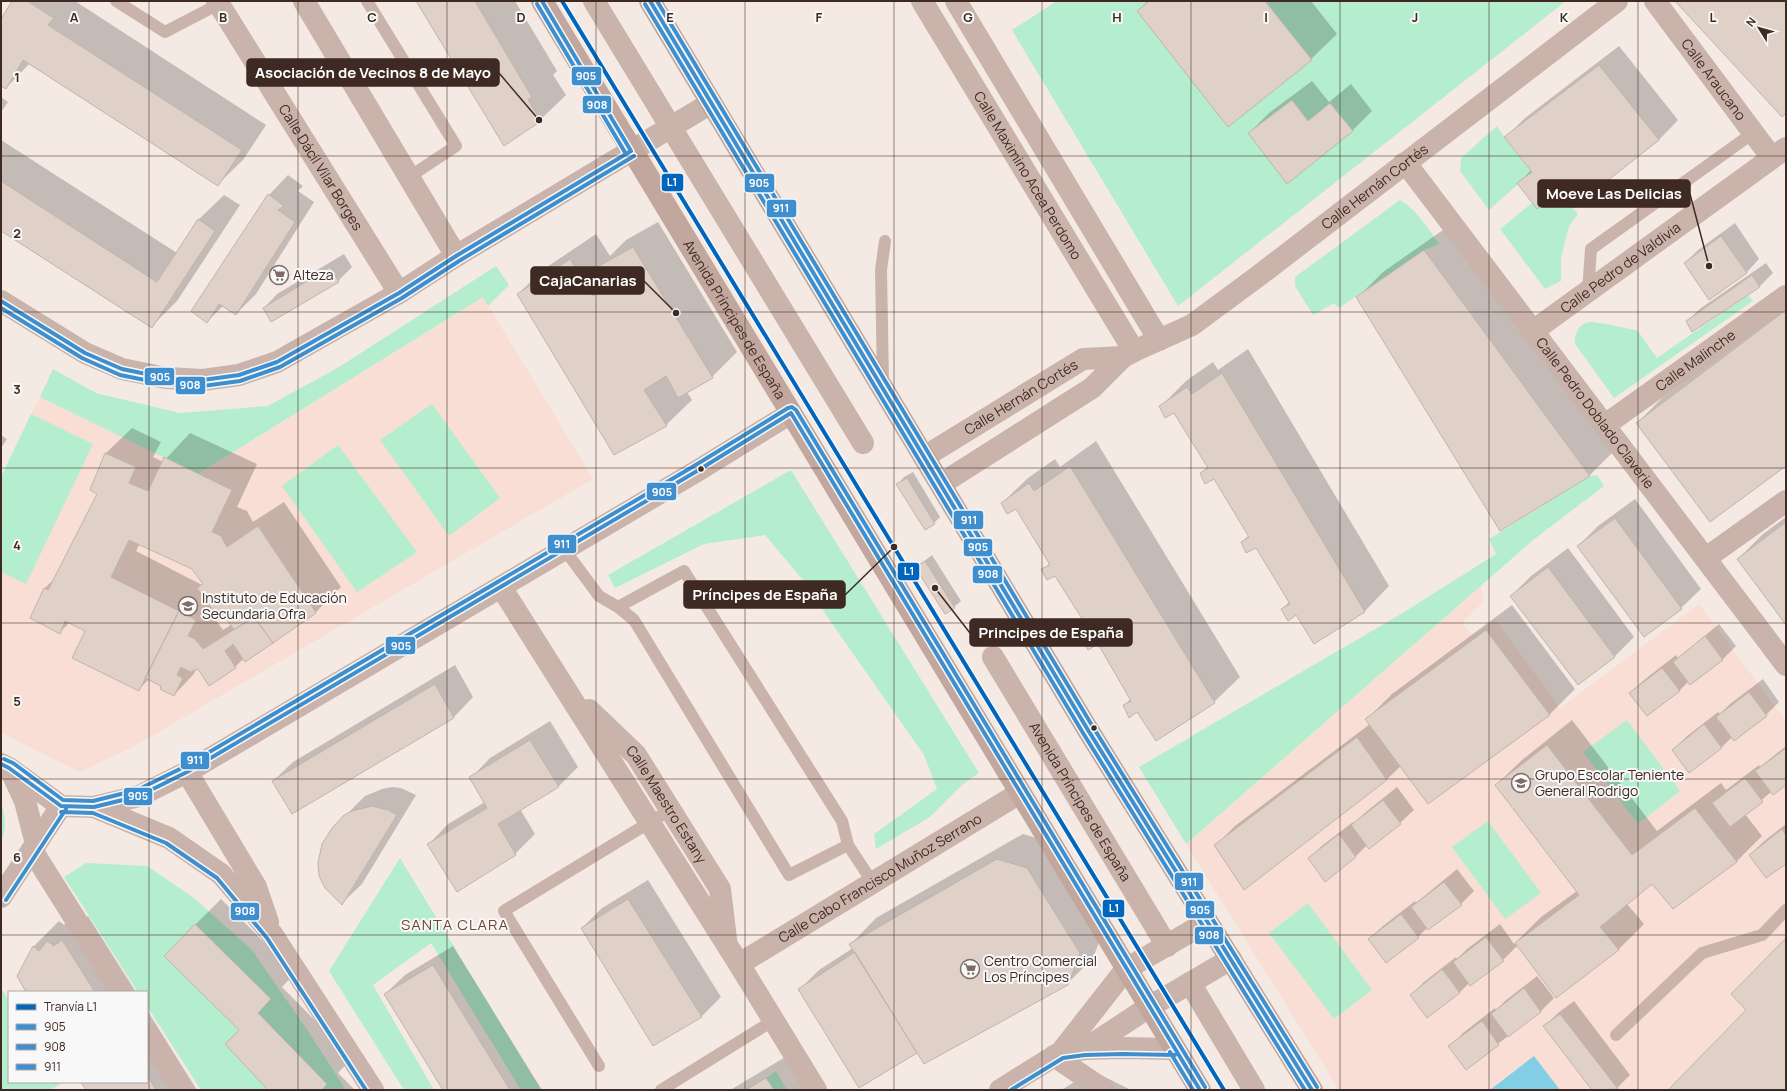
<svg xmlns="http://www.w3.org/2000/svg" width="1787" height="1091" font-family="Manrope,sans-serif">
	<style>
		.built { fill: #f8ded4 }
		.green { fill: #b4eece }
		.water { fill: #81cee5 }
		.shadow { fill: #0003; fill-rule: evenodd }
		.building { fill: #dfd1c8; stroke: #c0b4ab }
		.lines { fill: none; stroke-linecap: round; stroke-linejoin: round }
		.lane { stroke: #cab3aa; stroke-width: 12 }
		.street { stroke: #cab3aa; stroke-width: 22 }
		.secondary { stroke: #c1a79d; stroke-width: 22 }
		.bus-1-casing { stroke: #f8f8f8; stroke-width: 7 }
		.bus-2-casing { stroke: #f8f8f8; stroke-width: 7 }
		.bus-3-casing { stroke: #f8f8f8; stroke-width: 7 }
		.bus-1 { stroke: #3f8fcf; stroke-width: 4 }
		.bus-2 { stroke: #3f8fcf; stroke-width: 4 }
		.bus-3 { stroke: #3f8fcf; stroke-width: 4 }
		.tram-1-casing { stroke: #f8f8f8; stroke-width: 7 }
		.tram-1 { stroke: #0065bd; stroke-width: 4 }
		.grid { fill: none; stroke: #3e2a22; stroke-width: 1; stroke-opacity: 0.55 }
		.bus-dot { fill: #3e2a22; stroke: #f8f8f8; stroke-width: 1.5 }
		.labels { text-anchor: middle; stroke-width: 4; stroke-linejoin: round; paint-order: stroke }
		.street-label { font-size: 14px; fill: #3e2a22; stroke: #f8f8f8 }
		.poi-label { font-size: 14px; fill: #3e2a22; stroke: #f8f8f8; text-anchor: start }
		.neighbourhood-label { font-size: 15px; letter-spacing: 1px; fill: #714534; stroke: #f8f8f8 }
		.grid-label { font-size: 13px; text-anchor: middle; font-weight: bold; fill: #3e2a22; stroke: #f8f8f8; stroke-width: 4; stroke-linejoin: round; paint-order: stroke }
		.leader { fill: none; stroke: #3e2a22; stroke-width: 1.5 }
		.callout-dot { fill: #3e2a22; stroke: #f8f8f8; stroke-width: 1.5 }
		.callout { fill: #3e2a22; stroke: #3e2a22; stroke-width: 1.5 }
		.callout-label { font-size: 15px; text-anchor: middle; font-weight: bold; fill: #fff }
		.line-badge { stroke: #f8f8f8; stroke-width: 1.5 }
		.badge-label { font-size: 11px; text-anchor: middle; font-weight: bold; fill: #fff }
	</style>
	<rect width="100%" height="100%" fill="#f5e9e4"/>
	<path class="built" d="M483 297 593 479 133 747 80 772 1 733V477L40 397 199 474Z
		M1481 586 1483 602 1462 623 1473 636 1495 619 1560 708 1699 604 1786 721V1090H1339L1186 844Z"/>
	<path class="green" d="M1057 1H1566L1178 306 1012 30Z
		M1497 126 1504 137 1532 172 1489 210 1460 171 1461 158Z
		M1558 192 1578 214 1569 226 1561 258V281L1545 289 1500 229 1532 203Z
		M1400 200C1417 210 1428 228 1439 244L1424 250 1339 308 1334 303 1313 315 1295 286V277Z
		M496 266 509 285 488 306 483 297 198 474 40 397 53 369 96 393 180 413 268 406 339 367Z
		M1748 295 1753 301 1614 398 1575 344C1574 334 1579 324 1589 322 1597 321 1628 329 1637 330L1657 358Z
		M432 404 500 498 449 536 380 440Z
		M31 414 93 444 26 584 1 572V477Z
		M338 445 417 552 357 592 282 486Z
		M791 470 979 773 963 784 930 817 876 849 874 834 937 789 924 755 835 628 803 580 765 535 704 544 615 588 608 575Z
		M1597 475 1604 486 1533 540 1186 844 1139 767 1401 614 1496 554 1489 539 1590 476Z
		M1627 720 1680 791 1638 824 1583 752Z
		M1 800C4 812 8 829 1 840Z
		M1488 821 1541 893 1505 919 1452 847Z
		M400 858 541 1090H521L431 943 373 985 434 1090H404L329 971Z
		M86 863 147 866 194 898 252 950 308 1031 346 1090H201L147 1006V992H138L64 877Z
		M1308 903 1372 990 1334 1019 1269 933Z
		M1 988 9 1001V1082H59L60 1084 51 1090H1Z
		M776 1071 787 1090H758L766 1078Z"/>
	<path class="water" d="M1534 1056 1560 1090H1490Z"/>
	<path class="shadow" d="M14 1H75L266 125 243 160 217 185 30 63 6 88 1 84V21Z
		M417 1H515L557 71 553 75 566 95 540 120Z
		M1148 1H1311L1337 34 1311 59 1228 126 1138 11Z
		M1619 46 1678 120 1659 140 1573 207 1558 190 1518 184 1531 170 1506 137 1525 118Z
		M1312 81 1329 102 1351 84 1372 111 1353 130 1287 182 1249 133 1269 113Z
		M1 97 8 102 1 112Z
		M1 140 177 253 198 220 224 195 240 205 177 301 152 326 1 229Z
		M288 175 303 186 298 191 314 202 256 294 236 314 223 306 207 322 269 195Z
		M658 222 737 352 712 377 687 392 692 400 666 425 518 294 544 269 596 234 610 256 626 240Z
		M1735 223 1759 259 1746 273 1685 263 1698 250Z
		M1450 225 1615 450 1590 475 1500 530 1358 297 1383 272Z
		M344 254 352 267 338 281 272 320 264 308 277 294Z
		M1766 263 1773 273 1760 286 1692 330 1687 321 1701 308Z
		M1786 305V465L1637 423 1662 398Z
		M1248 349 1389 586 1364 612 1296 614 1282 609 1289 602 1256 546 1242 542 1249 535 1214 478 1201 473 1208 466 1174 411 1160 407 1186 381 1213 362 1218 370Z
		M132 428 161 442 153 457 163 462 190 433 257 464 237 507 247 511 253 522 284 502 341 587 316 612 272 642 244 658 235 667 197 668 193 675 174 695 149 679 138 690 86 630 70 622 59 633 31 617 45 588 55 578 98 493 91 489 106 453ZM140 543 192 568 204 583 202 585 136 551ZM212 607 223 612 231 625 223 630 215 619 207 616Z
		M1 435 7 439 1 448Z
		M1096 441 1240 677 1214 702 1138 710 1124 706 1131 698 1098 643 1084 639 1091 632 1056 575 1043 570 1050 563 1016 508 1002 503 1028 478 1055 459 1060 467Z
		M913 472 940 517 934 523 898 484 904 477Z
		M1635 499 1701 589 1681 608 1578 546 1598 526Z
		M1786 517V623L1738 559 1763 534Z
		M1568 548 1634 637 1615 656 1578 684 1511 596 1531 576Z
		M932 555 961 601 954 607 917 567Z
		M1512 605 1575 689 1549 715 1401 766 1386 780 1215 846 1235 826 1370 724 1366 720 1392 694Z
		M1719 624 1736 646 1723 659 1691 684 1689 681 1679 691 1630 693 1644 680 1676 655 1678 658Z
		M455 665 473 697 454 717 292 813 273 781 293 762Z
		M1763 679 1779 702 1766 715 1732 737 1722 747 1689 772 1673 750 1686 737 1718 712 1720 714 1730 704Z
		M1572 720 1657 831 1721 783 1726 790 1759 765 1760 767 1786 746V784L1771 792 1745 814 1762 836 1736 862 1653 883 1627 904 1644 924 1619 949 1556 997 1518 945 1503 960 1469 983 1460 992 1427 1017 1411 995 1424 982 1456 957 1457 959 1467 949 1500 924 1514 944 1541 917 1577 891 1496 785 1522 760Z
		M550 721 578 767 558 787 520 809 535 834 515 854 429 844 448 824 485 802 471 778 490 758Z
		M392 787 401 788 416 795 362 884 342 903 345 816 365 796 382 789Z
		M1397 787 1414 810 1400 823 1369 847 1367 845 1356 856 1325 881 1309 858 1323 845 1353 822 1354 823 1366 812Z
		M1786 824V862L1750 855 1763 842Z
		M1023 834 1053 843 1105 927 1093 958 1067 984 917 1052 859 1087 799 990 819 970 853 948 851 944 876 918Z
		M1457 869 1474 891 1461 904 1427 928 1418 937 1369 939 1383 926 1415 901 1416 903Z
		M648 880 721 997 701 1017 582 928 602 908Z
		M221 899 295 973 282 987 352 1058 338 1073 355 1090H269L240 1030 195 925Z
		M73 916 80 922 88 916 136 992H27L33 947 59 921 64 925Z
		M453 946 542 1090H445L385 994 405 975Z
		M1537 976 1554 998 1541 1011 1466 1068 1450 1047 1463 1033 1495 1008 1496 1010 1505 1001Z
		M1574 1001 1630 1075 1615 1090H1593L1545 1026 1558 1013Z
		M147 1010 197 1090H87L82 1082H147Z
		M792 1053 815 1090H731L732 1089Z
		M1093 1071 1129 1089 1130 1090H1061Z"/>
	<path class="building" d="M12 1H27L54 18 48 25 242 150 218 186 23 60 6 89 1 86V19Z
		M416 1H475L532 97 528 100 541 121 504 146Z
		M1149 1H1265L1312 60 1228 127 1137 11Z
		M1675 1H1786V113L1782 117Z
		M1599 65 1659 140 1573 208 1558 192 1537 209 1517 183 1532 172 1504 137Z
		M1292 100 1308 121 1330 103 1353 131 1287 184 1248 133Z
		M1 181 157 282 198 219 215 231 152 328 1 231Z
		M268 194 284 206 278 210 295 222 236 315 219 304 207 323 191 311Z
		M1721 236 1747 273 1709 300 1684 263Z
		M633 247 713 378 678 398 666 376 644 390 667 426 614 455 517 294 570 259 593 296 611 284 599 266Z
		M1424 250 1590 476 1500 531 1356 297Z
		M330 267 339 282 271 322 263 308Z
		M1752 275 1760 287 1692 332 1686 321Z
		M1786 310V466L1710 522 1636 423Z
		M1222 373 1365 612 1314 644 1296 615 1288 621 1281 609 1290 604 1256 548 1246 553 1241 542 1249 537 1214 479 1205 484 1200 473 1208 468 1174 413 1165 418 1159 406 1187 387 1192 394Z
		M105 453 136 467 129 483 148 491 164 457 232 490 212 532 221 536 227 547 258 526 316 613 273 643 254 617 234 630 223 614 218 617 197 588 203 584 192 569 129 540 111 577 179 611 139 691 72 658 85 631 65 621 60 634 30 618 44 588 48 590 97 494 90 490Z
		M1070 466 1215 703 1156 741 1137 712 1129 718 1123 705 1131 701 1098 644 1088 650 1082 639 1091 633 1055 576 1047 580 1041 569 1050 565 1016 509 1007 514 1001 503 1029 483 1034 491Z
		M907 478 935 524 925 530 896 484Z
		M1615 518 1682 609 1644 637 1577 546Z
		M1786 522V625L1737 559Z
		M925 561 955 608 945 614 915 567Z
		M1548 567 1615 657 1578 685 1510 596Z
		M179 611 196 620 188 636 195 639 203 649 254 617 273 643 245 662 233 644 225 651 236 668 209 686 198 669 190 672 181 667 177 675 183 678 174 696 160 689 161 686 145 678Z
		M1486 630 1550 715 1428 804 1365 719Z
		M1705 636 1723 660 1690 685 1673 662Z
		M1662 668 1680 691 1647 716 1629 693Z
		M435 684 454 718 292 814 272 781Z
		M1749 692 1767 716 1734 741 1716 717Z
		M1704 724 1722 748 1689 773 1672 750Z
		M1357 737 1387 780 1244 890 1214 845Z
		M530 740 559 787 498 824 516 855 457 892 427 844 487 808 469 777Z
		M1547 745 1632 855 1695 808 1737 862 1673 909 1652 884 1600 927 1619 950 1556 998 1515 943 1579 895 1495 785Z
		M1786 748V785L1773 795 1755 771Z
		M1745 778 1763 802 1730 827 1712 803Z
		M1383 800 1401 824 1369 849 1351 825Z
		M372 806 388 810 397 815 342 905 325 888 319 876 318 863 322 844 332 828 344 815 352 811Z
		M1782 829 1786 835V864L1766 878 1749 855Z
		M1339 834 1356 857 1325 882 1308 858Z
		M997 859 1027 868 1080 953 1068 985 924 1064 849 944Z
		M1444 882 1462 905 1428 930 1411 907Z
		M628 899 702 1017 653 1046 581 928Z
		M1401 914 1419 938 1386 963 1368 939Z
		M195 924 271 999 258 1013 327 1084 322 1090H268L225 1044 239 1030 164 956Z
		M1486 937 1504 961 1470 986 1453 962Z
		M1786 938V1090H1668L1746 1010 1731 994Z
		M62 940 95 992H26L17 976 33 946 39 951 47 941 54 946Z
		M855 952 917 1053 859 1088 798 989Z
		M433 965 510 1090H443L384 994Z
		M1442 969 1460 993 1427 1018 1410 995Z
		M1524 988 1541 1012 1508 1037 1491 1014Z
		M1560 1014 1618 1089 1592 1090 1543 1026Z
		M1482 1021 1499 1045 1466 1070 1448 1046Z
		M147 1075 156 1090H86L81 1082H147Z
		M766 1078 774 1090H746Z"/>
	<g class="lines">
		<path class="lane" d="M116 1 165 32 219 4
			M367 1 456 146 409 177
			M1588 292 1591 249 1753 133
			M883 382 881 270 885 241
			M564 549 599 596 618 607 634 620 789 875 848 845
			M618 607 684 571 842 821 848 845 873 883
			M1616 1035 1702 953 1762 935 1786 910
			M599 1066 504 911 670 810
			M661 1090 774 1020"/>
		<g class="street">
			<path id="s1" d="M217 1 399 293"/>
			<path d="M304 1 456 256"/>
			<path d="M594 1 863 443"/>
			<path id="s2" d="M922 1 1134 351"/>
			<path d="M956 1 1159 340"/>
			<path id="s3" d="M1655 1 1772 158"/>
			<path id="s4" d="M1403 164 1411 170 1786 665"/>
			<path d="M1 301 85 353 122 369 166 378 203 380 239 375 277 362 399 293 456 256 711 103"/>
			<path id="s5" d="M1533 331 1786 148"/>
			<path id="s6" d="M1605 425 1786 296"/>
			<path id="s7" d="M924 457 1083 359 1123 357"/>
			<path id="s8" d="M941 484 1092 388 1123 357 1134 351 1192 325 1257 277 1617 1"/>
			<path d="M1706 558 1786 501"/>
			<path d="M501 587 739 964 816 1090"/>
			<path id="s9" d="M993 657 1167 946"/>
			<path id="s10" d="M589 710 636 755 720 889 726 939"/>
			<path d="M1 764 9 768 61 806 94 807 139 796 187 772 697 471 791 413"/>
			<path d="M11 771 25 801 36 844"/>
			<path d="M187 772 256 887 268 922"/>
			<path d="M94 807 169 838 221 874 272 934 373 1090"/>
			<path d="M32 850 121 992"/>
			<path d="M1 897 61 806"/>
			<path id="s11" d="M739 964 1020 793"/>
			<path d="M1190 983 1254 1090"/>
			<path d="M147 1033 182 1090"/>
			<path d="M1085 1049 1149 1007 1231 959"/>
			<path d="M1061 1052 1126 969 1207 922"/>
			<path d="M1054 1056 1104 1090"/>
			<path d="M1000 1090 1061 1052 1085 1049 1122 1048 1175 1049"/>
		</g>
		<g class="secondary">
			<path id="s12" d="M542 1 1200 1090"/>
			<path d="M650 1 1088 730 1312 1090"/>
		</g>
		<g class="bus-1-casing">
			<path id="bus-1" d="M542 1 631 151
				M650 1 1088 730 1312 1090
				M1 301 85 353 122 369 166 378 203 380 239 375 277 362 399 293 456 256 631 151
				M791 413 1200 1090
				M1 764 9 768 61 806 94 807 139 796 187 772 697 471 791 413"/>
		</g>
		<g class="bus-2-casing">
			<path id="bus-2" d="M537 4 626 154
				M645 4 1083 733 1305 1090
				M1 308 82 358 120 375 165 384 203 386 240 381 280 367 402 298 459 261 634 156
				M61 812 93 813 166 843 217 878 267 938 366 1090
				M6 900 66 809
				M1170 1052 1193 1090
				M1011 1090 1063 1058 1085 1055 1122 1054 1175 1055"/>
		</g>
		<g class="bus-3-casing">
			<path id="bus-3" d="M657 1 1093 727 1317 1087
				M4 759 13 763 63 800 93 801 137 790 184 767 694 466 788 408 792 407 796 410 1205 1087"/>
		</g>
		<use href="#bus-1" class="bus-1"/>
		<use href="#bus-2" class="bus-2"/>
		<use href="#bus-3" class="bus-3"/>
		<g class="tram-1-casing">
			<path id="tram-1" d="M562 1 1224 1090"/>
		</g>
		<use href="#tram-1" class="tram-1"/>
	</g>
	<path class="grid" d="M149 1V1090M298 1V1090M447 1V1090M596 1V1090M745 1V1090M894 1V1090M1042 1V1090M1191 1V1090M1340 1V1090M1489 1V1090M1638 1V1090M1 156H1786M1 312H1786M1 468H1786M1 623H1786M1 779H1786M1 935H1786"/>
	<defs>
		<g id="supermarket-ring" transform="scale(1)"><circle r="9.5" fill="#f8f8f8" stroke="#7e6d66" stroke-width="1.5"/><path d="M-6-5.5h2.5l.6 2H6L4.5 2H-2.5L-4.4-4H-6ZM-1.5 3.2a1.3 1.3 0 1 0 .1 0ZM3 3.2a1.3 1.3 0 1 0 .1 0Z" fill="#7e6d66"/></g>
		<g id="school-ring" transform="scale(1)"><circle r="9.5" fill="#f8f8f8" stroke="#7e6d66" stroke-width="1.5"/><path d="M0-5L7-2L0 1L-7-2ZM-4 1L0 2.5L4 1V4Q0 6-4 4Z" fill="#7e6d66"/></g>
	</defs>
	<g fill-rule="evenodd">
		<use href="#supermarket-ring" x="279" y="275"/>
		<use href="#school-ring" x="188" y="606"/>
		<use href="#school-ring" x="1521" y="783"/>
		<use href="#supermarket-ring" x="970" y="969"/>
	</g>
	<g class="bus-dot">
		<circle cx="701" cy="469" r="3.5"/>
		<circle cx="1094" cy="728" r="3.5"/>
	</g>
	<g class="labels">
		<g class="street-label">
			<text dy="5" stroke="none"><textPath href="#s3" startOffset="98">Calle Araucano</textPath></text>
			<text dy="5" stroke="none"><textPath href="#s1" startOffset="196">Calle Dácil Vilar Borges</textPath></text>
			<text dy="5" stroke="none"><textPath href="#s2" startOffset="204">Calle Maximino Acea Perdomo</textPath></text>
			<text dy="5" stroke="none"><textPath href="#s8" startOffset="528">Calle Hernán Cortés</textPath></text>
			<text dy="5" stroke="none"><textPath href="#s5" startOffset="108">Calle Pedro de Valdivia</textPath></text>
			<text dy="5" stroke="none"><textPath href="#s12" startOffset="372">Avenida Príncipes de España</textPath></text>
			<text dy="5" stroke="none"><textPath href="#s6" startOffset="111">Calle Malinche</textPath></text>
			<text dy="5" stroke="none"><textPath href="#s7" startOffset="114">Calle Hernán Cortés</textPath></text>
			<text dy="5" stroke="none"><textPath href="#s4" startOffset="315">Calle Pedro Doblado Claverie</textPath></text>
			<text dy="5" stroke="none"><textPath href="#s9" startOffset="169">Avenida Príncipes de España</textPath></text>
			<text dy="5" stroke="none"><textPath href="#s10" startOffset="123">Calle Maestro Estany</textPath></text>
			<text dy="5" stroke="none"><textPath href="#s11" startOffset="165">Calle Cabo Francisco Muñoz Serrano</textPath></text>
		</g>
		<g class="poi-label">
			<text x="293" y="280">Alteza</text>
			<text x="202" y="603">Instituto de Educación<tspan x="202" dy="16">Secundaria Ofra</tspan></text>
			<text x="1535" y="780">Grupo Escolar Teniente<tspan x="1535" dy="16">General Rodrigo</tspan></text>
			<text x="984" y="966">Centro Comercial<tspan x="984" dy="16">Los Príncipes</tspan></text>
		</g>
		<g class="neighbourhood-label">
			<text x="455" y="930">SANTA CLARA</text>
		</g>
	</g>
	<g class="grid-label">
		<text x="74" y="22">A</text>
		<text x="223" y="22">B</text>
		<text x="372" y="22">C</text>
		<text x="521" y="22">D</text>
		<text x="670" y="22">E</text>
		<text x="819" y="22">F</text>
		<text x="968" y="22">G</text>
		<text x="1117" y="22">H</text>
		<text x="1266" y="22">I</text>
		<text x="1415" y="22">J</text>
		<text x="1564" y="22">K</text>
		<text x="1713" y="22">L</text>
		<text x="17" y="82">1</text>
		<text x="17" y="238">2</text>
		<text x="17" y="394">3</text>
		<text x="17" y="550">4</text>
		<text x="17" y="706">5</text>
		<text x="17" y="862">6</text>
	</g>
	<path class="leader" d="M539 120L499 73M1709 266L1690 194M676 313L644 281M894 547L845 595M935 588L970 633"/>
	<g class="callout-dot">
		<circle cx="539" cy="120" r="4"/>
		<circle cx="1709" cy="266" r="4"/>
		<circle cx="676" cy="313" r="4"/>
		<circle cx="894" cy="547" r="4"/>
		<circle cx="935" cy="588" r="4"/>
	</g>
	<g class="callout">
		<rect x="247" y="59" width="252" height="27" rx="4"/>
		<rect x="1538" y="180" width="152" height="27" rx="4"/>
		<rect x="531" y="267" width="113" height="27" rx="4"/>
		<rect x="684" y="581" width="161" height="27" rx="4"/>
		<rect x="970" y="619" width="162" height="27" rx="4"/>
	</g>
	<g class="callout-label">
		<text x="373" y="78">Asociación de Vecinos 8 de Mayo</text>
		<text x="1614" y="199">Moeve Las Delicias</text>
		<text x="588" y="286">CajaCanarias</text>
		<text x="765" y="600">Príncipes de España</text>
		<text x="1051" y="638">Principes de España</text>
	</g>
	<g class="line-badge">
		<rect x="571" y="66" width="31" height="20" rx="4" fill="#3f8fcf"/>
		<rect x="582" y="95" width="30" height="19" rx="4" fill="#3f8fcf"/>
		<rect x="661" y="173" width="23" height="19" rx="4" fill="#0065bd"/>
		<rect x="744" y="173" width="31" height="20" rx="4" fill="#3f8fcf"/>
		<rect x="766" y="199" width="31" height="19" rx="4" fill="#3f8fcf"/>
		<rect x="144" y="367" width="31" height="19" rx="4" fill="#3f8fcf"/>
		<rect x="175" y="376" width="31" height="19" rx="4" fill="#3f8fcf"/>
		<rect x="646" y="482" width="31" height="19" rx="4" fill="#3f8fcf"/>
		<rect x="953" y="510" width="31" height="20" rx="4" fill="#3f8fcf"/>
		<rect x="547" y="534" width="30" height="20" rx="4" fill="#3f8fcf"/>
		<rect x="963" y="538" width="30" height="19" rx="4" fill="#3f8fcf"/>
		<rect x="897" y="562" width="23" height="19" rx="4" fill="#0065bd"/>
		<rect x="972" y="565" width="31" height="19" rx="4" fill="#3f8fcf"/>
		<rect x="385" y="636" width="31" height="19" rx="4" fill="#3f8fcf"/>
		<rect x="180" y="751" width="30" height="19" rx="4" fill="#3f8fcf"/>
		<rect x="123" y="787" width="30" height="19" rx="4" fill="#3f8fcf"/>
		<rect x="1174" y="872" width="30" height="19" rx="4" fill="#3f8fcf"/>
		<rect x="1102" y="899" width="23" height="19" rx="4" fill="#0065bd"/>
		<rect x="1185" y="900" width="30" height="19" rx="4" fill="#3f8fcf"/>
		<rect x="230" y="902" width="30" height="19" rx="4" fill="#3f8fcf"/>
		<rect x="1194" y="926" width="30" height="19" rx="4" fill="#3f8fcf"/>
	</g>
	<g class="badge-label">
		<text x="586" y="80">905</text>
		<text x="597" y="109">908</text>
		<text x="672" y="186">L1</text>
		<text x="759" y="187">905</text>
		<text x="781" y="212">911</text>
		<text x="160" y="381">905</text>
		<text x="190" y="389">908</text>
		<text x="662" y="496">905</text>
		<text x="969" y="524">911</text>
		<text x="562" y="548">911</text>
		<text x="978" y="551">905</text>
		<text x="909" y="575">L1</text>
		<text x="988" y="578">908</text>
		<text x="401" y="650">905</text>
		<text x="195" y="764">911</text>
		<text x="138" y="800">905</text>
		<text x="1189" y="886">911</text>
		<text x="1114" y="912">L1</text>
		<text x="1200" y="914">905</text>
		<text x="245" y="915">908</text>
		<text x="1209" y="939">908</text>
	</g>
	<rect width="1787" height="1091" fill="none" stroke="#3e2a22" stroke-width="4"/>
	<rect x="8" y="991" width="140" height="92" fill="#f8f8f8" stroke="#aea6a2"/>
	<rect x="16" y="1004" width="20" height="6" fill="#0065bd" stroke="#aea6a2"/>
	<text x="44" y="1011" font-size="12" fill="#3e2a22">Tranvía L1</text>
	<rect x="16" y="1024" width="20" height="6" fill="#3f8fcf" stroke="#aea6a2"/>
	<text x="44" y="1031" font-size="12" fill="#3e2a22">905</text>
	<rect x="16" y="1044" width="20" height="6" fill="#3f8fcf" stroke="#aea6a2"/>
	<text x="44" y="1051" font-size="12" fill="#3e2a22">908</text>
	<rect x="16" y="1064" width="20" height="6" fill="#3f8fcf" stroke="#aea6a2"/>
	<text x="44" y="1071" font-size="12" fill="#3e2a22">911</text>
	<g transform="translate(1759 28) rotate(307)" stroke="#f8f8f8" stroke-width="3" paint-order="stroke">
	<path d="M0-3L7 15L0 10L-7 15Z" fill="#3e2a22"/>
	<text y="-6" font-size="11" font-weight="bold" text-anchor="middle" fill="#3e2a22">N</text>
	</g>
</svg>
